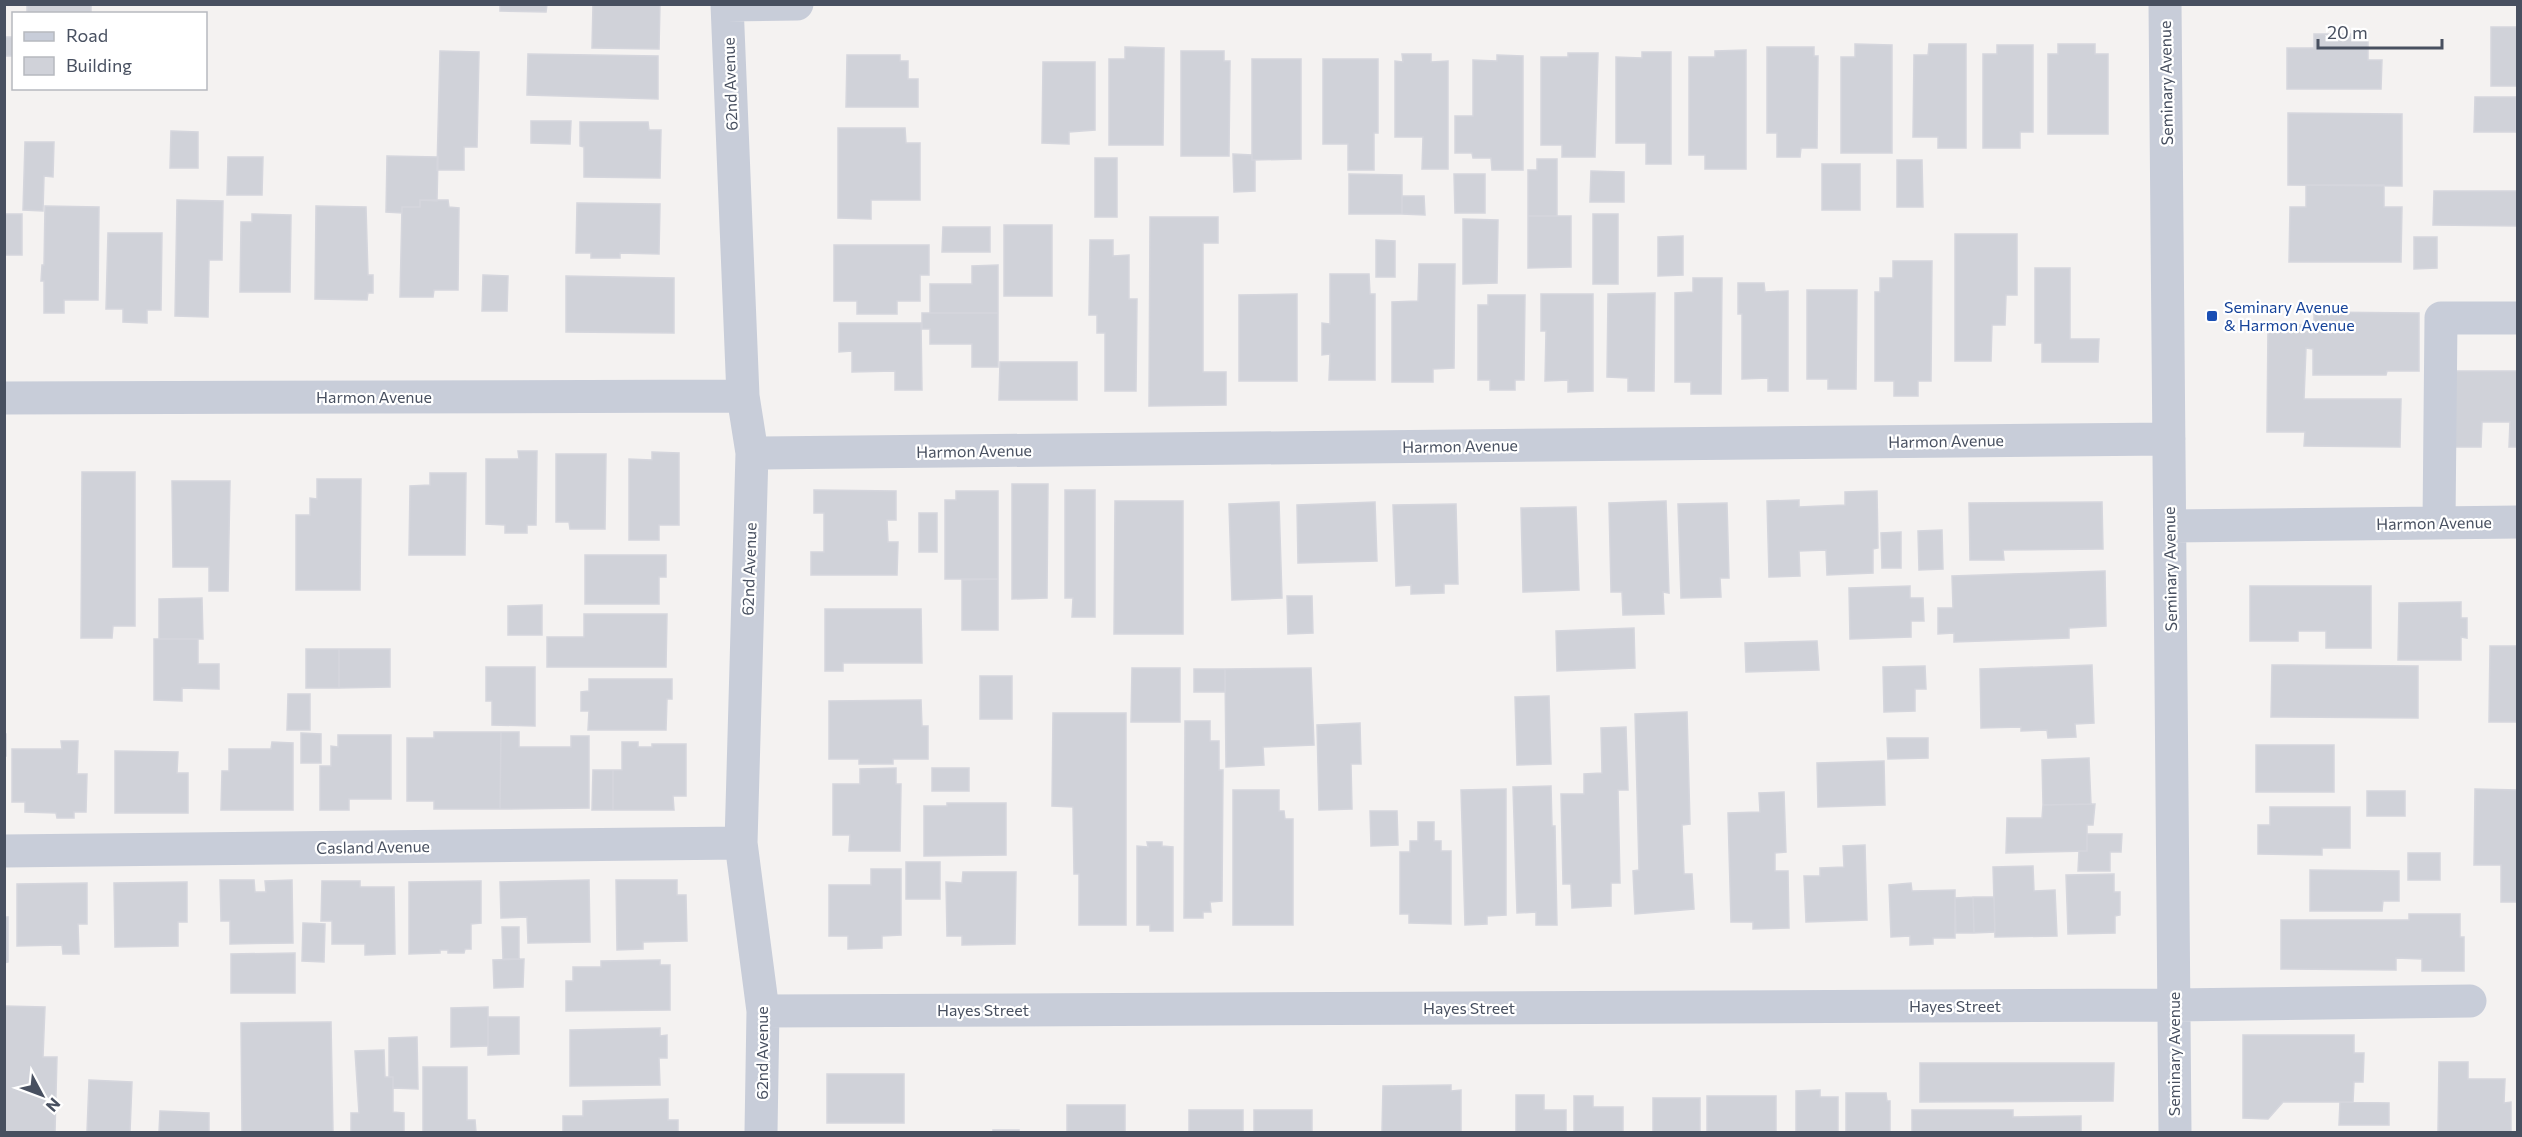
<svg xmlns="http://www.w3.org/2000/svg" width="2522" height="1137" font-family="Commissioner,sans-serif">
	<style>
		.building { fill: #d0d2d9; stroke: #d5d6dd; stroke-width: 1.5 }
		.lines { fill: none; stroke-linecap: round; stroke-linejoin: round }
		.minor { stroke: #c8cdd9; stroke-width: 33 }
		.transit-dot { fill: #1a4fb4; stroke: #fff; stroke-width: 2 }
		.labels { text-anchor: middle; stroke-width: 4.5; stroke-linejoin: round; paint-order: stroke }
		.street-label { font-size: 16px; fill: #485060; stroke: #fff }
		.transit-label { font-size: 16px; fill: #164399; stroke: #fff; text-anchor: start }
	</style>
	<rect width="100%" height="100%" fill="#f4f2f1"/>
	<path class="building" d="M27 4H91V14H27Z
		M500 4H547L546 12 500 11Z
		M593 4H660L659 49 592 48Z
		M2491 27H2518V86H2491Z
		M2314 34H2368V60H2382L2381 89H2287V48H2314Z
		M4 37H14V56H4Z
		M1855 44 1892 45V153H1841V57H1855Z
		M1929 44H1966V148H1938V137H1913L1914 55H1928Z
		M2058 44H2095V54H2108V134H2048V54H2058Z
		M1997 45H2033V132H2020V148H1983V54H1997Z
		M1125 47 1164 48 1163 145H1109V59H1125Z
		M1767 47H1814V56H1818L1817 148H1801L1800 157H1777V133H1767Z
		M1746 50V169H1705V155H1689V57H1715V51Z
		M440 51 479 52 477 147H464V170H437Z
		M1181 51H1224V61H1230L1229 156H1181Z
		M1642 52H1671V164H1646V143H1616V57L1642 58Z
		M1568 53H1598L1595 157H1562V145H1541V57H1568Z
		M528 54 658 56V99L527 95Z
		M1402 54H1431V62L1448 61V169H1422L1423 137H1395V61L1403 62Z
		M847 55H900V61H908V79H918V107H846Z
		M1497 55 1523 56V170H1492L1491 158H1473L1472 153H1455V116H1473V60L1497 61Z
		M1252 59H1301V159L1252 160Z
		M1323 59H1378V133H1374V170H1348V144H1323Z
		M1043 62H1095V130L1069 132V144L1042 143Z
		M2475 97H2516V132H2474Z
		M2288 113 2402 114V186L2288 185Z
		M531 121H571L570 144 531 143Z
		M580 122H648L649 130H661L660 178 584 177V147L580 146Z
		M838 128H905L906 143H920V200H871V219L838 218Z
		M171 131 198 132V168H170Z
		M25 142H54L53 177 44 176 43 211 23 210Z
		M1233 154 1252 155V160H1255V191L1234 192Z
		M387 156 438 157 437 201 420 200V207H402V213L386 212Z
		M228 157H263L262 195H227Z
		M1095 158H1117V217H1095Z
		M1537 159H1557V216H1528V170H1537Z
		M1897 160H1922L1923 207H1897Z
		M1822 164H1860V210H1822Z
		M1591 171 1624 172V202H1590Z
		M1349 174 1402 175V214H1349Z
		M1454 174H1485V213H1455Z
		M2306 185H2384V207H2402L2401 262H2289L2290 207H2306Z
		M2434 191H2518V226L2433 225Z
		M1402 196H1424L1425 215 1402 214Z
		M177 200 223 201 222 260H209L208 317 175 316Z
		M420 200H448L449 207 459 208 458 290H434L433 297H400L402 207H420Z
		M577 203 660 204 659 254 620 253V258H591V253H576Z
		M45 206 99 207 98 300H64V313H44V281H41L42 265H44Z
		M316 206 366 207 368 275H373V293H368L367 300 315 299Z
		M4 214H22V255H4Z
		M252 214 291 215 290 292H240L241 222H252Z
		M1593 214H1618V284H1593Z
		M1528 216H1571V267L1528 268Z
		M1150 217H1218V243H1203V372H1226V405L1149 406Z
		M1463 219 1498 220 1497 283 1463 284Z
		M1004 225H1052V296H1004Z
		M943 227H990V252H942Z
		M108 233H162L161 310H147V323L123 322V309H106Z
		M1955 234H2017V295H2006L2005 325H1992L1991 361H1955Z
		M1683 236V275L1658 276V237Z
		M2414 237H2437V268L2414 269Z
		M1090 240H1113V256L1129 255V299H1137L1136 391H1105V333H1097V315H1089Z
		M1376 240 1395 241V277H1376Z
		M834 245H929V275H920V301H897V314H857V301H834Z
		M1893 261H1932L1931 381H1918V396H1894V381H1875V292H1880V278H1893Z
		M1419 264H1455L1454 368 1433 369V382H1392V302L1418 301Z
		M998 265V313H930V284H972V266Z
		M2035 268H2070V339H2099L2098 362H2042V343H2035Z
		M1330 274H1369L1370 294H1375V380H1329L1330 354 1322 355V323L1330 324Z
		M483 275 508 276 507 311H482Z
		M566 276 674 278V333L566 332Z
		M1693 278H1722L1721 394H1691V382H1675V293L1693 292Z
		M1738 283H1764L1765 292 1788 291V391H1768V378L1742 379V314H1738Z
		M1807 290H1857L1856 389H1828V379H1807Z
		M1655 293 1654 391H1628V378L1607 377 1608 294Z
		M1297 294V381H1239V295Z
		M1541 294H1593V391L1568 392V380L1545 381 1546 331H1541Z
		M1488 295H1525L1524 380H1515V390H1490V380H1478V305H1488Z
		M2314 312 2419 313V371H2387L2386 375H2313V349L2306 348 2304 399H2401L2400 447 2304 446 2305 432H2267L2268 325H2314Z
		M922 313H998V367H972V344H930V329H922Z
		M839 323H921L922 390H895V371L852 372V351L839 352Z
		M1000 362H1077V400H999Z
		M2453 371H2518V447H2509L2510 422H2482L2481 447H2452Z
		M518 451H537L536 525H527V533H505V525L486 524V459H519Z
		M652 452 679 453V525H659V540H629V459L652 460Z
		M556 454H606L605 529H570L569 522H556Z
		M82 472H135V626H113L112 638H81Z
		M430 473H466L465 555H409L410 486 430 485Z
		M317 479H361L360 590H296V515H310V498L317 499Z
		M172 481H230L228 591H209V567H173Z
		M1012 484H1048L1047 598 1012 599Z
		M814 490 896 491V520H887L888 542H898L897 575H811V552H824V513H814Z
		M1065 490H1095V617H1072L1073 598H1065Z
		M956 491H998V579H945V500H956Z
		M1877 491 1878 548 1873 549V573L1827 575 1826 550 1799 551 1800 576 1769 577 1767 501 1799 500V507L1845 505V492Z
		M1115 501H1183V634H1114Z
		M1666 501 1669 593 1663 592 1664 614 1623 615 1622 592H1611L1609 503Z
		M1279 502 1282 598 1232 600 1229 504Z
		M1375 502 1377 561 1298 563 1297 505Z
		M2102 502 2103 549 2003 550 2004 560H1970L1969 503Z
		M1727 503 1729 578H1720L1721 597 1681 598 1678 504Z
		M1456 504 1458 584H1444V593L1411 594V585L1396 586 1393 505Z
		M1576 507 1579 590 1523 592 1521 508Z
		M919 513H937V552H919Z
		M1942 530 1943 569 1919 570 1918 531Z
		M1901 532V568H1882L1881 533Z
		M585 555H666V577H659V604H585Z
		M2105 571 2106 626 2069 628V638L1954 642V633L1938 634V608H1953L1952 576Z
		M998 579V630H962V580Z
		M1910 586V598H1923L1924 621H1911V637L1850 639 1849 588Z
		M2250 586H2371V648H2326V631H2298V641H2250Z
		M1287 596H1312L1313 633 1288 634Z
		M202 598 203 639H159V599Z
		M2461 602V618H2467V638L2461 637V660H2398L2399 603Z
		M542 605V635H508V606Z
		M825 609H921L922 663H843V671H825Z
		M584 614H667L666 667H547V637H584Z
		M1634 628 1635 668 1557 671 1556 631Z
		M154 639H198V664H219V689L182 688V701L154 700Z
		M1817 641 1819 670 1746 672 1745 643Z
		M2490 646H2518V722H2489Z
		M306 649H339V688H306Z
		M339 649H390V687L339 688Z
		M2092 665 2094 723 2075 724 2076 737 2048 738 2047 730 2021 731V727L1981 728 1980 669Z
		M2272 665 2418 666V718L2271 717Z
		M1925 666 1926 689H1915V711L1884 712 1883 667Z
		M486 667H535V726L492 725V701H486Z
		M1132 668H1180V722H1131Z
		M1311 668 1314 745 1263 747 1264 765 1226 767 1225 669Z
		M1194 669H1225V692H1194Z
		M980 676H1012V719H980Z
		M589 679H672V699H667L666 730H588L589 711H581V692L589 691Z
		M288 694H310V730H287Z
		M1549 696 1551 764 1517 765 1515 697Z
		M921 700 922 726H928V759H893V764H859V759H829V701Z
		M1687 712 1690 824 1682 825 1684 874H1692L1694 909 1635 914 1633 871 1639 870 1635 714Z
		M1053 713H1126V925H1079V874H1074L1073 807 1052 806Z
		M1185 721H1210V741H1219V770H1223L1222 901 1210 902 1211 912H1203V918H1184Z
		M1360 723 1361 764H1351L1352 809 1319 810 1317 725Z
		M1626 727 1628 790H1618L1620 883H1611V906L1572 908 1571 884H1563L1561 794H1584V774L1602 773 1601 728Z
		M434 732H501L500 809H434V801H407V738H434Z
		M501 732H519V747H571V736H589V808L500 809Z
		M301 733 321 734V763H301Z
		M4 734H6V756H4Z
		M338 735H391V799H349V810H320V766H331V746L338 747Z
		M1887 738H1928V758L1888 759Z
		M61 741H78L77 774H87L86 812H74V818H57L56 813 25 812V802H12V749H62Z
		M272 742 293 743V810H221L222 771H229V749H271Z
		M622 742H638V747H652V744H686V796H673L674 810H613V770H622Z
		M2256 745H2334V792H2256Z
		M115 751 178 752 177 773H188V813H115Z
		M2089 758 2091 804 2043 805 2042 760Z
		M1884 761 1885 805 1818 807 1817 763Z
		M896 768V784H901L900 851H849L850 835H833V784H860V769Z
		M932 768H969V791H932Z
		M593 770H613V810H592Z
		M1551 786 1552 826H1555L1557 925H1536V912L1517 913 1513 787Z
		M1506 789V915L1487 916V924L1465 925 1461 790Z
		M2475 789 2518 790V902H2501V865H2474Z
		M1233 790H1279V811H1284L1285 819H1293V925H1233Z
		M2367 791H2405V816H2367Z
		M1784 792 1786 852 1775 853V871H1788L1789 928 1753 929V922H1731L1728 813 1760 812 1759 793Z
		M947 803H1006V855L924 856V806H947Z
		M2095 804 2093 825H2087V851L2006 853 2007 818H2042L2043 805Z
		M2270 807H2350V848H2322V855L2258 854V825H2270Z
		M1370 811H1397L1398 845 1371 846Z
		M1418 822H1434V841H1441V851H1451V924L1409 923V914H1400V852H1410V841H1418Z
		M2087 834H2122L2121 852H2110V871H2078L2079 851H2087Z
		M1147 842H1162V846L1173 847V931H1150V925H1137V846L1148 847Z
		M1865 845 1867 920 1806 922 1804 876H1820V868L1844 867 1843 846Z
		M2408 853H2440V880H2408Z
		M906 862H940V899H906Z
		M2033 866 2034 891 2055 890 2057 936 1995 937 1993 867Z
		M871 869H901V935L882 936V948L848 949V936H829V885H871Z
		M2310 870 2399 871V901H2383L2382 911H2310Z
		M963 872H1016L1015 944 962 945V936H947L946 882 962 883Z
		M2114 874V892H2120V915L2115 916V933L2068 934 2066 875Z
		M220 880H254L255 892H266L265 881 292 880 293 943 230 944V921H221Z
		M589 880 590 942 528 943 527 917 501 918 500 882Z
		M616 880H677V895H686L687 941 643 942V949L617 950Z
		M322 881H360V887H394L395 954 365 955V944H332V921H321Z
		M481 881V923L471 924V949H465L464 953H448V950H440V953L409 954V882Z
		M187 882V922H178V946L115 947 114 883Z
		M87 883V924H78L79 954H63L62 945 17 946V884Z
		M1911 883 1912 891 1955 890V938H1933V944L1910 945V936L1891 937 1889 885Z
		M1973 897 1974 933H1956L1955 898Z
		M1973 897H1994L1995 932 1974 933Z
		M2409 914H2460V937H2464V971H2422V959L2396 958V970L2281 969V920H2409Z
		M4 917H8V962L4 963Z
		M303 923 325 924 324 962 302 961Z
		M502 927H519V959H503Z
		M295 953V993H231V954Z
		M524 959 523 987 494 988 493 960Z
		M660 960V965H670V1010L566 1011V981H573V967H601V961Z
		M4 1006 45 1007 43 1057H57L55 1132H4Z
		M488 1007V1046L451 1047V1008Z
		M488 1017H519V1054L488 1055Z
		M331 1022 333 1132H242L241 1023Z
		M660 1028V1036L667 1035V1058H659L660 1085 570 1086V1030Z
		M2243 1035H2354V1053H2364L2363 1082H2354L2353 1102H2283L2268 1119 2243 1118Z
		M417 1037 418 1089 393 1088V1077H389V1038Z
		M384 1050 385 1077H393V1112L404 1113V1132H351V1113H359L355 1051Z
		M2439 1062H2468V1079H2505L2504 1103 2511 1102V1132H2438Z
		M1920 1063H2114L2113 1101 1920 1102Z
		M423 1067H467V1120H475L476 1132H423Z
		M827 1074H904V1123H827Z
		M89 1080 132 1082 130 1132H87Z
		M1451 1085V1091L1461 1090V1132H1382L1383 1086Z
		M1820 1090V1097H1838V1132H1796V1091Z
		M1846 1093H1886L1887 1101H1890V1132H1846Z
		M1516 1095H1544V1110H1566V1132H1516Z
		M1574 1096H1593V1107H1623V1132H1574Z
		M1707 1096H1776V1132H1707Z
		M1653 1098H1700V1132H1653Z
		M668 1099V1120H678V1132H563V1116H583V1101Z
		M2340 1102 2389 1103V1125H2339Z
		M1067 1105H1125V1132H1067Z
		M1189 1110H1243V1132H1189Z
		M1254 1110H1312V1132H1254Z
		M1912 1110H2013V1117L2081 1116V1132H1912Z
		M160 1111 209 1113V1132H159Z
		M993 1130H1019V1132H993Z"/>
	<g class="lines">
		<path class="minor" d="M727 4 743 396 752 453 741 843 763 1011 761 1132
			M2165 4 2175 1132
			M727 5 797 4
			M4 398 743 396
			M752 453 2169 439
			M2439 523 2441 318H2518
			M2170 526 2518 522
			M4 851 741 843
			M763 1011 2174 1005 2470 1001"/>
	</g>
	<rect class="transit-dot" x="2206" y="310" width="12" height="12" rx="3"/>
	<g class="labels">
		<g class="street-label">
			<text transform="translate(2166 83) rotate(-91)" y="6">Seminary Avenue</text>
			<text transform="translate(730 84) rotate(-92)" y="6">62nd Avenue</text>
			<text x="374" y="403">Harmon Avenue</text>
			<text transform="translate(1946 441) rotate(-1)" y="6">Harmon Avenue</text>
			<text transform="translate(1460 446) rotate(-1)" y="6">Harmon Avenue</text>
			<text transform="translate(974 451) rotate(-1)" y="6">Harmon Avenue</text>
			<text transform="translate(2434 523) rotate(-1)" y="6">Harmon Avenue</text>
			<text transform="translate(749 569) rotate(-88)" y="6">62nd Avenue</text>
			<text transform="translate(2170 569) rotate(-91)" y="6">Seminary Avenue</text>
			<text transform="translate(373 847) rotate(-1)" y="6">Casland Avenue</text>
			<text x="1955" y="1012">Hayes Street</text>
			<text x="1469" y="1014">Hayes Street</text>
			<text x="983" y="1016">Hayes Street</text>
			<text transform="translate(762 1053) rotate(-90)" y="6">62nd Avenue</text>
			<text transform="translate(2174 1054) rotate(-90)" y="6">Seminary Avenue</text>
		</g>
		<g class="transit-label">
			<text x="2224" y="313">Seminary Avenue<tspan x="2224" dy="18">&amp; Harmon Avenue</tspan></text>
		</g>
	</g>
	<rect width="2522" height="1137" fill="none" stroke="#485060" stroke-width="12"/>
	<rect x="12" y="12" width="195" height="78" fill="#ffffff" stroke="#b6b9bf" stroke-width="1.5"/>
	<rect x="24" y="32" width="30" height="9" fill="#c8cdd9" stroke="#b6b9bf" stroke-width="1.5"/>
	<text x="66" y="42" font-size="18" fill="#485060">Road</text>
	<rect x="24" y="57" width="30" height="18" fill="#d0d2d9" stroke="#b6b9bf" stroke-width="1.5"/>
	<text x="66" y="72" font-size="18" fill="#485060">Building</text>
	<g transform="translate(42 1095) rotate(131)" stroke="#ffffff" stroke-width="4.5" paint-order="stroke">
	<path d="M0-4.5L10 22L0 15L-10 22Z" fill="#485060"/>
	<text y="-9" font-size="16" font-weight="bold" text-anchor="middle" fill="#485060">N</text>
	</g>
	<path d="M2318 39v9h124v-9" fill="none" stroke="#485060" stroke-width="3"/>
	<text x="2327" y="39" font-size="18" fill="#485060" stroke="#ffffff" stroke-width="4.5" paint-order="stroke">20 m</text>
</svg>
